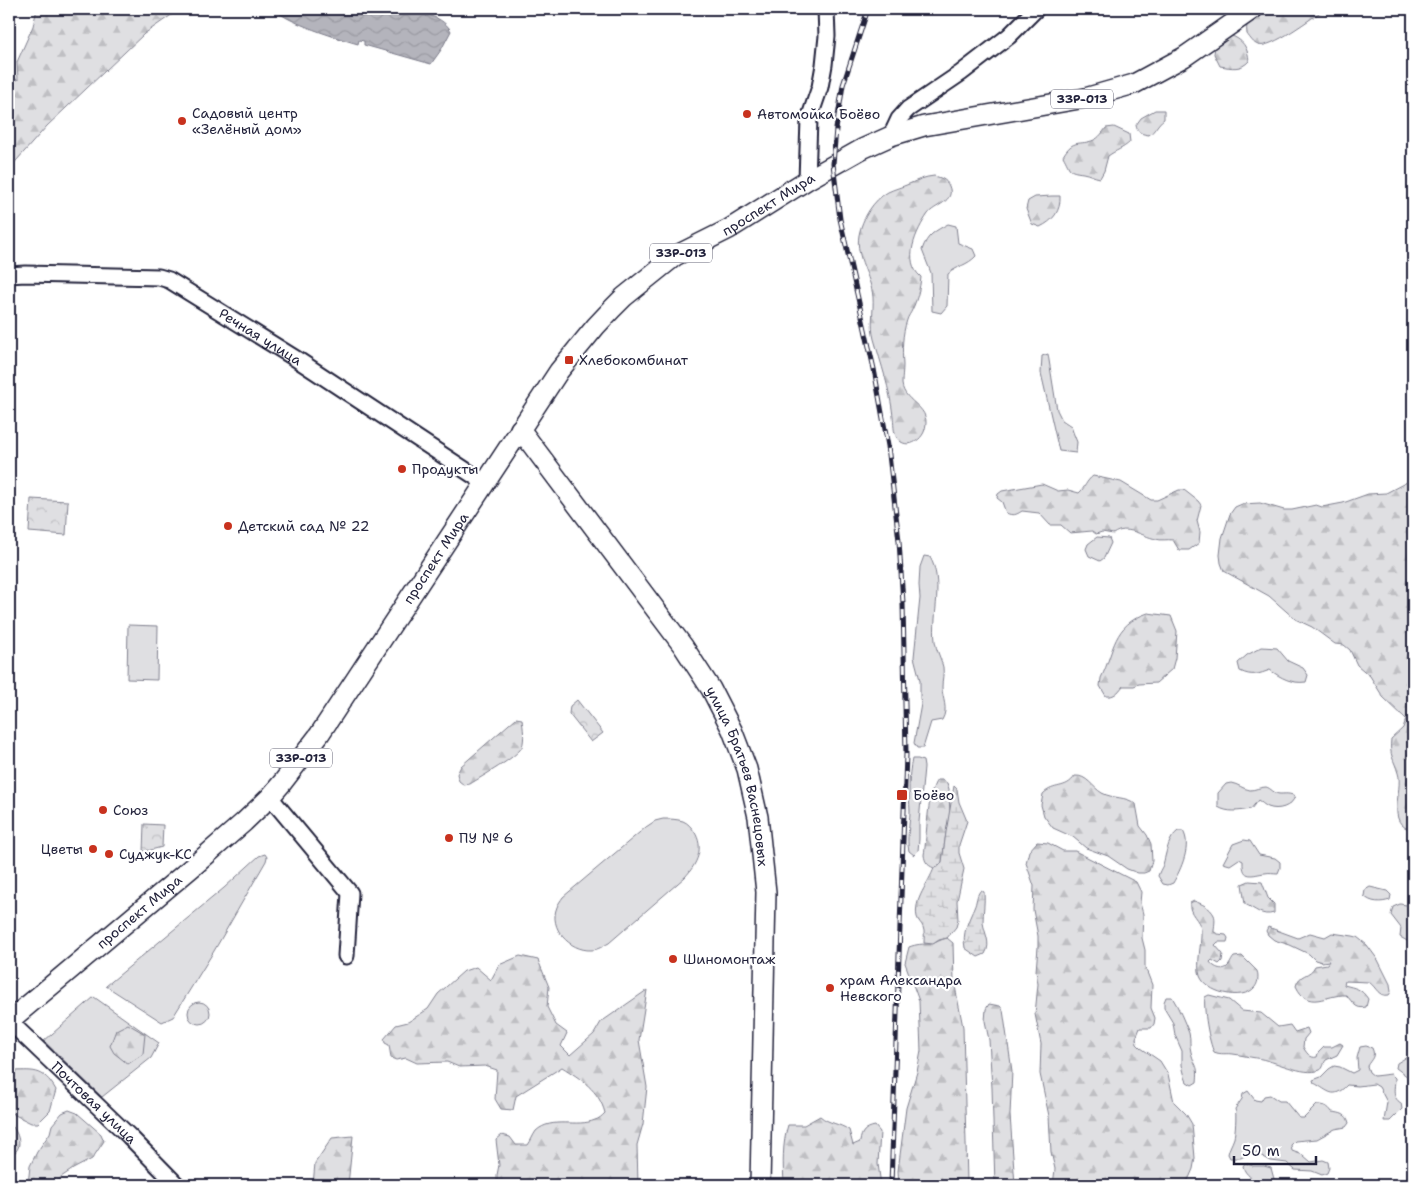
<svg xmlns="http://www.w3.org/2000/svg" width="1422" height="1194" font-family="'Shantell Sans',sans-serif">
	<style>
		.grass { fill: #dfdfe2; stroke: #80808e }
		.forest { fill: url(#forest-firs); stroke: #80808e }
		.wetland { fill: url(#wetland-marsh); stroke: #80808e }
		.park { fill: url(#park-crowns); stroke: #80808e }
		.water { fill: url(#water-waves); stroke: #7a7a88 }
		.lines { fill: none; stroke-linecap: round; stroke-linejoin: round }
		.minor-casing { stroke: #22223b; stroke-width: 19 }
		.major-casing { stroke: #22223b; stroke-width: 22 }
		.minor { stroke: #fff; stroke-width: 15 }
		.major { stroke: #fff; stroke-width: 19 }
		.rail-casing { stroke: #22223b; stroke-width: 5 }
		.rail { stroke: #fff; stroke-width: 3; stroke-dasharray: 9; stroke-linecap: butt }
		.poi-dot { fill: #c8321e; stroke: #fff; stroke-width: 2 }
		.labels { text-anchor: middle; stroke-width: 4.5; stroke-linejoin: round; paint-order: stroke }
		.shield { fill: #fff; stroke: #646476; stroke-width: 1 }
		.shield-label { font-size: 12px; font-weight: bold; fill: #22223b }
		.poi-label { font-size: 14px; fill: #22223b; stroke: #fff; text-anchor: start }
		.street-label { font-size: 14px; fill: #22223b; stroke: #fff }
	</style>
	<defs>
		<pattern id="forest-firs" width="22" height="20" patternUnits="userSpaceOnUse" patternTransform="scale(1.25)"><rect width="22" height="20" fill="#dfdfe2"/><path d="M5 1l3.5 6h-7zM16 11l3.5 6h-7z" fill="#bfbfc3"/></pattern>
		<pattern id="wetland-marsh" width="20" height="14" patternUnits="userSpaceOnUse" patternTransform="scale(1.25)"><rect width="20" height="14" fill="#dfdfe2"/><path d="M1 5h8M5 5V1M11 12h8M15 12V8" fill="none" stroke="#bfbfc3"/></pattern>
		<pattern id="park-crowns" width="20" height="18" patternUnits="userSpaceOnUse" patternTransform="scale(1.25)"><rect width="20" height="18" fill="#dfdfe2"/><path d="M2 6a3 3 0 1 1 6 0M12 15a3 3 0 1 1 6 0" fill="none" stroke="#bfbfc3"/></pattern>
		<pattern id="water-waves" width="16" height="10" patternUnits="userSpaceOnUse" patternTransform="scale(1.25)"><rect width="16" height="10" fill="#b4b4bc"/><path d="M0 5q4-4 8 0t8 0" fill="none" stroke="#9a9aa2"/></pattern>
	</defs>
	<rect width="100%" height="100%" fill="#fff"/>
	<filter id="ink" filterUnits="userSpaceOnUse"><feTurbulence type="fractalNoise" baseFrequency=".02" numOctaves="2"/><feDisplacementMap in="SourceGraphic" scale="10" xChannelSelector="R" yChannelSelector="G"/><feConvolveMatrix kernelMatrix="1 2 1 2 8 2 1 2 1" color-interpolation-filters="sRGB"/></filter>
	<g filter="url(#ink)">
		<path class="grass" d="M948 224 956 226 958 243 973 249 976 256C968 265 957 266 948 274L947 306 941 313 932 311 931 273 922 250C927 235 935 231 948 224Z
			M1048 354 1057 410 1062 420 1071 426 1073 432 1077 442 1076 453 1059 451 1041 373 1042 356Z
			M1097 537 1109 538 1111 543 1104 558 1100 561 1089 556 1086 549 1088 544Z
			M924 556 930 557C944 582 932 614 935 641 936 650 941 658 943 667 944 673 942 680 942 687 942 699 949 708 942 720L931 722 923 748H917L914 743 921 704 920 698V680L914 657 920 598 919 585 920 567Z
			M128 625 158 626 157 680 127 679Z
			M1262 647 1277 648 1288 661 1303 668 1308 675 1306 682C1292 684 1281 678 1270 670 1259 674 1252 677 1240 671L1238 663 1247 655Z
			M912 759H918L923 761 924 767 919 822V839L918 851 914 855 909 851C906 839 910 824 910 811 909 794 908 777 912 759Z
			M1231 783C1238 784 1243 789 1250 790 1255 790 1260 787 1266 787 1271 788 1274 794 1280 794 1286 794 1289 793 1295 796 1292 807 1278 811 1268 807 1264 805 1261 802 1258 800L1251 809C1239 811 1228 813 1218 807V793L1226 784Z
			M663 819C670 819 676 819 683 821 688 823 691 827 694 831 705 848 697 864 685 877L609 943C603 946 598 950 591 950 570 951 548 928 557 907 558 904 561 900 563 897L646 827 655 821Z
			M1178 831H1183C1192 846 1181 869 1173 883L1168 885 1163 884 1158 876C1159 872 1161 869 1163 865 1166 854 1168 838 1178 831Z
			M1244 840 1250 841 1259 855 1275 858 1280 862V868L1278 873C1274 873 1269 872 1265 873 1254 874 1242 881 1243 861L1239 859 1230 865 1223 863 1233 844Z
			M265 854 267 857 266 861 214 951 173 1017 162 1022 106 986 224 888 259 856Z
			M1370 887 1387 891 1391 895 1390 900C1381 903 1371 903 1364 896L1365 890Z
			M1400 904 1413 906V944L1400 937 1401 928 1391 915 1393 907Z
			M94 997 159 1043 151 1058 102 1097 44 1041Z
			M1166 997H1172C1179 1008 1184 1021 1189 1033 1191 1039 1189 1046 1191 1052 1195 1068 1199 1064 1197 1082L1192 1085 1187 1082 1185 1077 1182 1065V1051L1175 1035 1173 1023 1164 1008V1002Z
			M188 1013a11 11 0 1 1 22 0a11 11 0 1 1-22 0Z
			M1366 1046 1372 1048C1376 1057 1371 1059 1367 1066L1369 1072 1374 1076 1391 1074 1395 1078C1395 1088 1391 1097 1401 1103L1402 1109 1390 1121H1384L1387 1102 1379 1087 1374 1084 1358 1086 1347 1085C1333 1100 1329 1091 1314 1083L1313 1080 1321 1077 1329 1069 1334 1066 1340 1067 1352 1073 1358 1070 1357 1058 1360 1047Z
			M1407 1057H1413V1078L1408 1077 1396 1068 1397 1063Z
			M1248 1091 1255 1100 1261 1101 1264 1096 1270 1095 1279 1101H1285L1299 1118H1304L1317 1105C1324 1105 1328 1106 1332 1112 1341 1113 1347 1114 1349 1123L1346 1127 1335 1129 1317 1139 1295 1141 1291 1145 1292 1151 1303 1155 1311 1162 1323 1160 1328 1162 1329 1168 1327 1173 1322 1175 1312 1171 1295 1170 1287 1163 1271 1161 1256 1153 1251 1152 1241 1158H1230L1228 1154C1229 1148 1232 1144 1234 1138 1235 1133 1237 1114 1235 1109L1242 1099 1243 1094Z
			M1245 1163 1253 1166H1264L1271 1168 1274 1179 1285 1183 1286 1185H1256C1254 1177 1245 1176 1243 1166Z"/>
		<path class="forest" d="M37 9H180L144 34 47 126 9 169V76L18 80 17 62 33 26Z
			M1263 9H1325C1314 16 1270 50 1258 45 1254 44 1250 38 1247 34 1245 18 1251 17 1263 9Z
			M1229 35C1243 39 1248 48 1249 61 1241 70 1232 68 1220 66L1214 54 1215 46Z
			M1155 110H1164V119C1157 124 1156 130 1149 135 1142 134 1137 133 1136 125L1141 118Z
			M1114 127 1129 134 1130 142C1123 149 1116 150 1108 156L1104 171 1100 178C1094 177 1089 174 1083 173 1067 171 1071 170 1063 156 1073 138 1080 146 1094 140 1099 138 1103 132 1106 128Z
			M934 176C941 178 946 179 949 186 956 202 934 205 928 214 916 231 902 261 921 277 920 288 917 300 912 310 911 313 908 316 907 320 902 335 902 349 903 365 903 371 902 377 902 384 904 404 934 406 924 432 919 443 905 449 897 438 893 432 894 423 893 416 890 389 881 364 874 339 870 324 874 312 873 297 871 275 855 258 859 235 862 219 873 200 888 192 894 189 902 187 909 184 918 180 924 177 934 176Z
			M1052 196H1060C1061 211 1053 221 1040 227L1032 224 1026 209 1028 201 1035 197Z
			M1093 476 1121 482 1151 500H1157L1179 490H1184L1198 501 1201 505 1197 521 1200 532 1199 543 1189 550H1179L1173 540C1167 539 1161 541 1156 539 1141 536 1127 524 1113 534L1102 532 1096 534 1092 531 1070 533 1061 525H1050L1039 513 1022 511C1016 515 1013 516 1006 513L1002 502 997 498 998 494 1002 491 1042 484 1058 491 1068 490 1079 493C1085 488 1086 481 1093 476Z
			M1407 482H1413V830C1384 825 1404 790 1398 773 1394 759 1389 756 1391 739L1403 728 1406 719 1383 697 1370 676 1357 665 1350 650 1344 645 1335 644 1312 627 1295 619 1269 596 1224 571 1221 563 1220 555 1222 538 1230 514 1235 507 1242 504 1260 503 1284 510H1292L1316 505 1322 507 1343 503 1368 494 1386 493Z
			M1148 613 1171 616 1177 631 1175 658 1172 669 1156 683 1139 684 1134 686H1123C1118 692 1115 697 1106 696L1100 686 1101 678C1115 650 1112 625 1148 613Z
			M516 718 522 719C523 728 525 738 522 747 517 757 481 777 470 784L464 785 459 781 457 774 461 766Z
			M1075 776C1087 775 1092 787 1102 793 1113 799 1126 796 1136 804L1140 826 1147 835 1151 844 1152 861 1149 871 1144 873H1138L1127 869 1108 856 1086 848 1073 837 1053 828 1044 816 1041 805 1043 794C1054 783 1066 790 1075 776Z
			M937 780H942L947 783 949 789 950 816 946 833 942 862 939 866 934 868C927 865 925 862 924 855 927 837 927 793 937 780Z
			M1037 842 1048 843 1063 851H1075L1136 882 1141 892 1140 903 1143 914 1142 938 1145 950V967L1152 985 1151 1008 1155 1018 1154 1024 1151 1028H1140L1136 1038 1137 1044 1141 1048 1160 1061 1168 1074 1174 1102 1186 1114 1192 1124 1195 1158 1193 1169 1186 1185H1053L1055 1169 1051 1152 1049 1116 1040 1074 1041 1044 1035 1014 1038 984 1036 971 1038 947V936L1033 910 1034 886 1026 863 1029 851Z
			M1249 881 1262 882 1268 898 1274 904V913C1262 917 1255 909 1245 904L1242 884Z
			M1194 901C1202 904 1210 907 1214 915 1216 919 1214 927 1214 932L1218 934 1226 935 1228 938 1227 942H1218L1215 945 1223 954 1222 961 1219 964 1212 960 1210 962C1214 968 1224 972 1229 965 1231 962 1232 959 1234 957L1242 956 1257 971C1266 1004 1209 999 1200 976 1196 964 1202 943 1201 930 1200 919 1188 914 1190 903Z
			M1268 927 1298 938 1310 933 1325 937 1332 933 1353 936 1357 937 1367 945 1378 960 1390 984 1391 992 1389 995C1378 997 1377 988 1369 982L1345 981 1344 985C1355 988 1361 988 1368 999L1366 1007C1355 1010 1353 1002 1346 995 1326 994 1308 1012 1296 986 1299 973 1310 977 1315 966L1327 964 1329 961 1322 962 1315 960 1309 954 1290 945 1274 940 1268 935 1266 931Z
			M947 938 953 943 954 981 963 1027 967 1182 966 1185H899L898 1171 906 1108 917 1072 921 1051 919 1001 905 963 909 947C917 944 922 944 931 944 936 943 941 939 947 938Z
			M520 956 538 960 549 987 547 1007 556 1025 567 1033 561 1046 570 1055 594 1034 601 1022 647 990 639 1040 647 1087 643 1124 637 1145 638 1185H497V1175L499 1165 496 1140 502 1135 510 1137 516 1145H528C531 1141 533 1135 536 1131 552 1116 577 1128 595 1120 599 1119 602 1116 605 1113 599 1090 581 1079 562 1067L516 1096 513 1110 501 1109 495 1099 497 1070 485 1066 459 1067 447 1062 417 1063 406 1058 396 1060 391 1058 389 1045 385 1043 384 1039 396 1025 408 1022 428 1009 438 994 464 971 476 967 491 980 499 965Z
			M1209 995 1229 1000 1242 1011 1261 1013 1278 1027 1290 1025 1295 1032 1307 1028 1309 1033 1304 1039 1303 1047C1306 1052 1310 1059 1317 1057L1318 1053 1324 1047H1332L1340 1043 1343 1045 1337 1055 1326 1060C1323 1064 1324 1068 1320 1070 1304 1077 1274 1060 1256 1058 1249 1057 1241 1055 1233 1054 1227 1053 1221 1055 1214 1052 1209 1043 1203 1007 1205 997Z
			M989 1004 1000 1006 1003 1010 1012 1071 1010 1115 1015 1185H995L992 1088 989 1040 985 1021 986 1009Z
			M128 1024 145 1034 143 1054 128 1064 114 1053 110 1046 116 1030Z
			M9 1071C33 1071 43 1067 56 1090L50 1111 38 1123H31L9 1112Z
			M69 1110 77 1113 101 1134 104 1141 92 1159 73 1169 61 1177 55 1185H28L30 1166 37 1152 50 1133 52 1125 62 1113Z
			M820 1116C829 1124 839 1123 849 1130L853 1145 860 1142C861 1132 865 1128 875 1126L880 1132 878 1164 881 1185H784C783 1165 782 1144 788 1125H804Z
			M9 1122C18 1132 26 1149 9 1156Z
			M353 1136 348 1185H313L315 1163 332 1138Z"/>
		<path class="wetland" d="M954 786 957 789 959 802 967 821 959 845V853L964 869 957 901 958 920 956 927 947 938 939 940 933 944 924 943C924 938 925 932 923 927 922 924 918 921 917 917 913 900 929 883 934 868L939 866 942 862 946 832Z
			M981 890 984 892C985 902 983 912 983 922 984 933 992 943 985 954L978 957 965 948C962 933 968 922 974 908 977 902 976 895 981 890Z"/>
		<path class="park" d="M31 499 68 501 66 535 29 532Z
			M577 700 603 733 591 742 569 714 570 706Z
			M144 824 163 825 162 847 143 852Z"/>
		<path class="water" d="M274 9H418L423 11 426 16C435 15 447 23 451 31L441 50 431 64 364 45V41L359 40 358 44C337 38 288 23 274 9Z"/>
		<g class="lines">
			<g class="minor-casing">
				<g id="minor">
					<path d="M891 136 899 119 908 109 961 73 1009 36 1036 9"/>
					<path d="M807 180 809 119 820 87 824 65 827 36 826 9"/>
					<path id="s1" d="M9 275 25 274 159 277 169 280 298 360 485 483"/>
					<path d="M270 797 350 893 346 956"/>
					<path id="s2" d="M9 1021 129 1136 177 1185"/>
				</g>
			</g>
			<g class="major-casing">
				<g id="major">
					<path id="s3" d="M520 429 683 646 711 689 732 730 747 769 758 817 766 892 760 1185"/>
					<path id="s4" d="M9 1021 196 864 244 822 270 797 282 783 319 735 559 371 596 326 612 309 624 297 675 256 729 229 807 180 862 149 891 136 924 126 1085 98 1134 84 1184 57 1253 9"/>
				</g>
			</g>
			<use href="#minor" class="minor"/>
			<use href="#major" class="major"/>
			<g class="rail-casing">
				<path id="rail" d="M868 9 843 85 836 129 833 164 840 219 874 369 888 446 899 541 903 603 906 754 891 1185"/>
			</g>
			<use href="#rail" class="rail"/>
		</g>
	</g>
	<g class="poi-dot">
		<circle cx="747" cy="114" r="5"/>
		<circle cx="182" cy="121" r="5"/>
		<rect x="564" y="355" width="10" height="10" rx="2.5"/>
		<circle cx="402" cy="469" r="5"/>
		<circle cx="228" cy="526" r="5"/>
		<rect x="896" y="789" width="12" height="12" rx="2.5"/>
		<circle cx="103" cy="810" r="5"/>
		<circle cx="449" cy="838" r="5"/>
		<circle cx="93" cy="849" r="5"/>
		<circle cx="109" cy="854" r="5"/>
		<circle cx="673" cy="959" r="5"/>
		<circle cx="830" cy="988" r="5"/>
	</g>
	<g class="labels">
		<g class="shield">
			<rect x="1051" y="89.5" width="62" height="19" rx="4"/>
			<rect x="650" y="243.5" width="62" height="19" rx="4"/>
			<rect x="270" y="748.5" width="62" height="19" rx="4"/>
		</g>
		<g class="shield-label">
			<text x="1082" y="103">33Р-013</text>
			<text x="681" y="257">33Р-013</text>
			<text x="301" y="762">33Р-013</text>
		</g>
		<g class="poi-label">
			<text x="192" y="118">Садовый центр<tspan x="192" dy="16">«Зелёный дом»</tspan></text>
			<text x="757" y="119">Автомойка Боёво</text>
			<text x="579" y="365">Хлебокомбинат</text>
			<text x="412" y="474">Продукты</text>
			<text x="238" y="531">Детский сад № 22</text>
			<text x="913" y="800">Боёво</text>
			<text x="113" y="815">Союз</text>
			<text x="459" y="843">ПУ № 6</text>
			<text x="83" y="854" text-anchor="end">Цветы</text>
			<text x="119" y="859">Суджук-КС</text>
			<text x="683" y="964">Шиномонтаж</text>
			<text x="840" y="985">храм Александра<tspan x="840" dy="16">Невского</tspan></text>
		</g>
		<g class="street-label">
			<text dy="5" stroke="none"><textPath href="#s4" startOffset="1130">проспект Мира</textPath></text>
			<text dy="5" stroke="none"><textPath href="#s1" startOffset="268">Речная улица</textPath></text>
			<text dy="5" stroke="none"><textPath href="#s4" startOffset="635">проспект Мира</textPath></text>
			<text dy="5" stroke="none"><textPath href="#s3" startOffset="415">улица Братьев Васнецовых</textPath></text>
			<text dy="5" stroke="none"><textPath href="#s4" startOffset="170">проспект Мира</textPath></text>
			<text dy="5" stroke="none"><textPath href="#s2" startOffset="118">Почтовая улица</textPath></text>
		</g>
	</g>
	<rect width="1422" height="1194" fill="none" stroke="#fff" stroke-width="30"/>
	<rect x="15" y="15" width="1392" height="1164" fill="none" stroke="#22223b" stroke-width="2" filter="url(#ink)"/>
	<path d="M1234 1156v8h82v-8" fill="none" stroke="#22223b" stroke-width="2.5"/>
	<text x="1242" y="1156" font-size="15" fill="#22223b" stroke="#ffffff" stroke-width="4" paint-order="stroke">50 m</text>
</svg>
